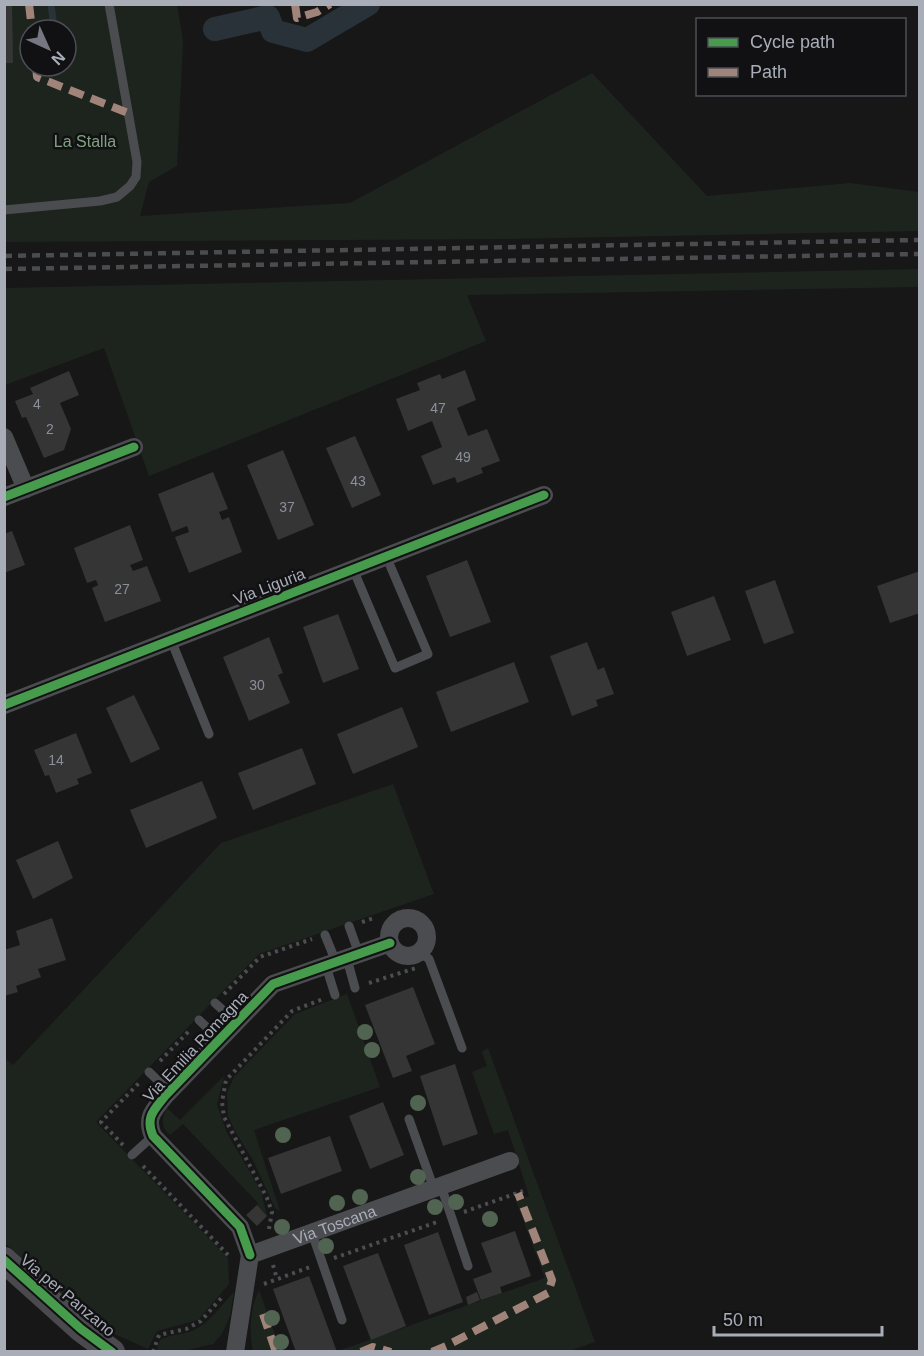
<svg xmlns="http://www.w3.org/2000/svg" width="924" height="1356" font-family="Helvetica,sans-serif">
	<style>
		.green { fill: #1d241e; fill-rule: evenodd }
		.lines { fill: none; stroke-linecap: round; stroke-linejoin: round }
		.stream { stroke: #2a3239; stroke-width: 7 }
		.canal { stroke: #2a3239; stroke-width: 24 }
		.building { fill: #353536 }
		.path { stroke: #4d4e52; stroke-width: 4; stroke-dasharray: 3 4.5; stroke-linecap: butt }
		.lane { stroke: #4b4c50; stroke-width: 9 }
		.street { stroke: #4b4c50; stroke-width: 18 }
		.secondary { stroke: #4a4a4e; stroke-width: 26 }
		.rail { stroke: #4b4c4f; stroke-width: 4.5; stroke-dasharray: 8 6; stroke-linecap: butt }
		.quiet { stroke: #a18479; stroke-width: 8; stroke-dasharray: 15 8; stroke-linecap: butt }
		.cycleway-casing { stroke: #111113; stroke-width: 13 }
		.cycleway { stroke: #469c4c; stroke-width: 9 }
		.tree { fill: #506451 }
		.labels { text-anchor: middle; stroke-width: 5; stroke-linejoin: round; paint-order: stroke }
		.number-label { font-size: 14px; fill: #8b8f98 }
		.park-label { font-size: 16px; fill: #7fa381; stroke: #111113 }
		.street-label { font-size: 16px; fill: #a8adb8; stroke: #111113 }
	</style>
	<rect width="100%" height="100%" fill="#171717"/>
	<path class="green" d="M4 5H177L183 41 177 166 149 182 140 216 350 203 592 73 707 196 850 183 919 192V231L510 239 5 242ZM30 30H66V66H30Z
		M919 269V287L467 295 486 341 149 476 104 348 5 385V288Z
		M393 784 434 894 259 954 96 1122 228 1258 229 1284 198 1320 157 1331 148 1349 88 1322 5 1243 4 1058 13 1065 221 843Z
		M347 994 380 1087 254 1130 280 1211 275 1208 253 1160 236 1133 228 1116 227 1093 234 1077 295 1014Z
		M488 1048 595 1342 567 1352H335L545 1278 516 1201 529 1196 508 1130 494 1134 472 1072 487 1066 482 1052Z
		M224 1076 217 1105 227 1133 261 1191 267 1216 257 1205 258 1203 183 1124 170 1135C161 1127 161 1119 167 1108L180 1120Z
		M259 1290 281 1351H253C249 1333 250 1307 259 1290Z
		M234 1292 230 1316 222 1334 213 1344 184 1351 157 1350 160 1340C170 1334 182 1335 192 1331 209 1324 222 1304 234 1292Z"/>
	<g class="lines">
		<path class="stream" d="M51 4 53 20"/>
		<path class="canal" d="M215 29 268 17 273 31 307 40 368 4"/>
	</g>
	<path class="building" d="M4 4H12L13 63H4Z
		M465 370 476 400 457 408 468 436 487 429 500 461 481 468 483 473 457 483 455 477 433 485 421 456 442 447 432 421 408 431 396 399 420 390 417 383 440 374 442 379Z
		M69 371 79 395 60 403 71 429 64 450 44 458 26 417 22 418 15 401 33 394 30 388Z
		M355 436 381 495 352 508 326 448Z
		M283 450 314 525 278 540 247 465Z
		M213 472 228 509 219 512 222 520 229 517 242 552 189 573 175 537 189 532 187 526 172 532 158 494Z
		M130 525 143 560 130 565 133 571 147 566 161 601 105 622 92 588 98 585 96 580 87 583 74 548Z
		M12 531 25 565 4 573V534Z
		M467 560 491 622 450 637 426 576Z
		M920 571V613L890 623 877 586Z
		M775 580 794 633 764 644 745 591Z
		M714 596 731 640 687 656 671 612Z
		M338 614 359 669 323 683 303 627Z
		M269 637 283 673 278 675 290 703 249 721 223 657Z
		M587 642 598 670 604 667 614 694 596 700 598 706 572 716 550 656Z
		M514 662 529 702 451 732 436 692Z
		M134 695 160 749 131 763 106 708Z
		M402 707 418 747 353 774 337 734Z
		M76 733 92 773 77 779 79 784 56 793 49 775 45 776 34 750Z
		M302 748 316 784 253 810 238 773Z
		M202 781 217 818 146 848 130 810Z
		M58 841 73 878 33 899 16 860Z
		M52 918 66 960 38 969 41 977 16 986 18 992 4 996V950L20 945 16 931Z
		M413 987 435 1044 406 1056 412 1071 393 1078 365 1005Z
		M455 1064 478 1134 443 1146 420 1076Z
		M383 1102 404 1155 370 1169 349 1116Z
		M330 1136 342 1171 281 1194 268 1158Z
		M257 1205 267 1216 257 1226 246 1215Z
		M515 1231 531 1276 500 1287 502 1293 481 1300 473 1279 492 1272 481 1243Z
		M438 1232 463 1302 429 1315 404 1245Z
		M378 1253 406 1326 371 1340 343 1266Z
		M309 1276 337 1352H296L273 1289Z
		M477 1292 480 1300 468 1305 466 1297Z"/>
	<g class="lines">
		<path class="path" d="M362 922 374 918
			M369 983 416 968
			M224 994 260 957 312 939
			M160 1061 190 1030
			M123 1145 101 1122 140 1082
			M143 1166 229 1256
			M464 1212 523 1191
			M269 1229 272 1212 267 1198 224 1117 222 1102 226 1080 292 1011 323 999
			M334 1258 437 1222
			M273 1265 277 1279
			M264 1284 310 1267
			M153 1352 159 1335 186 1329 201 1321 223 1296"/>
		<path class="lane" d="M4 210 100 201 117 197 130 186 136 177 137 162 109 4
			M353 569 395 668 428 654 386 556
			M171 640 209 734
			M349 926 359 954
			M325 935 336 962
			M419 952 429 959 462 1048
			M347 959 355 988
			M326 966 335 995
			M215 1003 236 1022
			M199 1020 219 1039
			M149 1072 169 1091
			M409 1119 434 1189
			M132 1155 153 1136
			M441 1186 468 1266
			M312 1233 342 1320"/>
		<g class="street">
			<path d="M4 437 26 489"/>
			<path d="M4 497 134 447"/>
			<path d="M4 705 544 495"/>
			<circle cx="408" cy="937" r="19"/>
			<path d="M250 1255 240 1227 153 1136C145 1117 154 1110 165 1096L273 984 390 943"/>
			<path id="s1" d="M235 1352 250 1255 510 1161"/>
		</g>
		<path class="secondary" d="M4 1260 81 1329 112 1352"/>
		<path class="rail" d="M4 256 920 240
			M4 269 920 254"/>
		<path class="quiet" d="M29 4 32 30
			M295 4 297 18 317 12 330 4
			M36 66 37 77 128 113
			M263 1314 276 1352
			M361 1352 373 1347 391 1352
			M432 1352 446 1346 548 1293 552 1280 518 1193"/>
		<g class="cycleway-casing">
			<path id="cycleway" d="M4 497 134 447
				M4 705 544 495
				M250 1255 240 1227 153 1136C145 1117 154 1110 165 1096L273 984 390 943
				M4 1260 81 1329 112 1352"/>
		</g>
		<use href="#cycleway" class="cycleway"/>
	</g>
	<g class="tree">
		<circle cx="365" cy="1032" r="8"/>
		<circle cx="372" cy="1050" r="8"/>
		<circle cx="418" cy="1103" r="8"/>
		<circle cx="283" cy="1135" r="8"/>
		<circle cx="418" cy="1177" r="8"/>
		<circle cx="360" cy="1197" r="8"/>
		<circle cx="456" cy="1202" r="8"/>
		<circle cx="337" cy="1203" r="8"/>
		<circle cx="435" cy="1207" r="8"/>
		<circle cx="490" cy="1219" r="8"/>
		<circle cx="282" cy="1227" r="8"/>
		<circle cx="326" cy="1246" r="8"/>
		<circle cx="272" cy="1318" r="8"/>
		<circle cx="281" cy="1342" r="8"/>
	</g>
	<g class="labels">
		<g class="number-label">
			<text x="37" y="409">4</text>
			<text x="438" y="413">47</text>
			<text x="50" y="434">2</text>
			<text x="463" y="462">49</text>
			<text x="358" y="486">43</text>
			<text x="287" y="512">37</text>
			<text x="122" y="594">27</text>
			<text x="257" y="690">30</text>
			<text x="56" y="765">14</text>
		</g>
		<g class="park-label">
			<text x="85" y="147">La Stalla</text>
		</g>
		<g class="street-label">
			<text transform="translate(269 586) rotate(-21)" y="6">Via Liguria</text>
			<text transform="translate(195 1046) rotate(-47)" y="6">Via Emilia Romagna</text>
			<text dy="6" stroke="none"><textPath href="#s1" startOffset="188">Via Toscana</textPath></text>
			<text transform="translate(68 1295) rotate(40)" y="6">Via per Panzano</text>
		</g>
	</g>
	<rect width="924" height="1356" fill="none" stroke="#a8adb8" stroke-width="12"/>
	<rect x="696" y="18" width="210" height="78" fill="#111113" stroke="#4d4f55" stroke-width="1.5"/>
	<rect x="708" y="38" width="30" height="9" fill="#469c4c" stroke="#4d4f55" stroke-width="1.5"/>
	<text x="750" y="48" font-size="18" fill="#a8adb8">Cycle path</text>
	<rect x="708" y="68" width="30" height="9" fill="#a18479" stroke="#4d4f55" stroke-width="1.5"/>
	<text x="750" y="78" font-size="18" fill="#a8adb8">Path</text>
	<g transform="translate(48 48) rotate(135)"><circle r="28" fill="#111113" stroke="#4d4f55" stroke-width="1.5"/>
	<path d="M0-4.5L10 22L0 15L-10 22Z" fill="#757880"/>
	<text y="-9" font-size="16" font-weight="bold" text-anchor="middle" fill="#a8adb8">N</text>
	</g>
	<path d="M714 1326v9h168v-9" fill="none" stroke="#a8adb8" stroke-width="3"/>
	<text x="723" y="1326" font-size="18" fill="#a8adb8" stroke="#111113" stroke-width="4.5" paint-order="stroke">50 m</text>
</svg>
